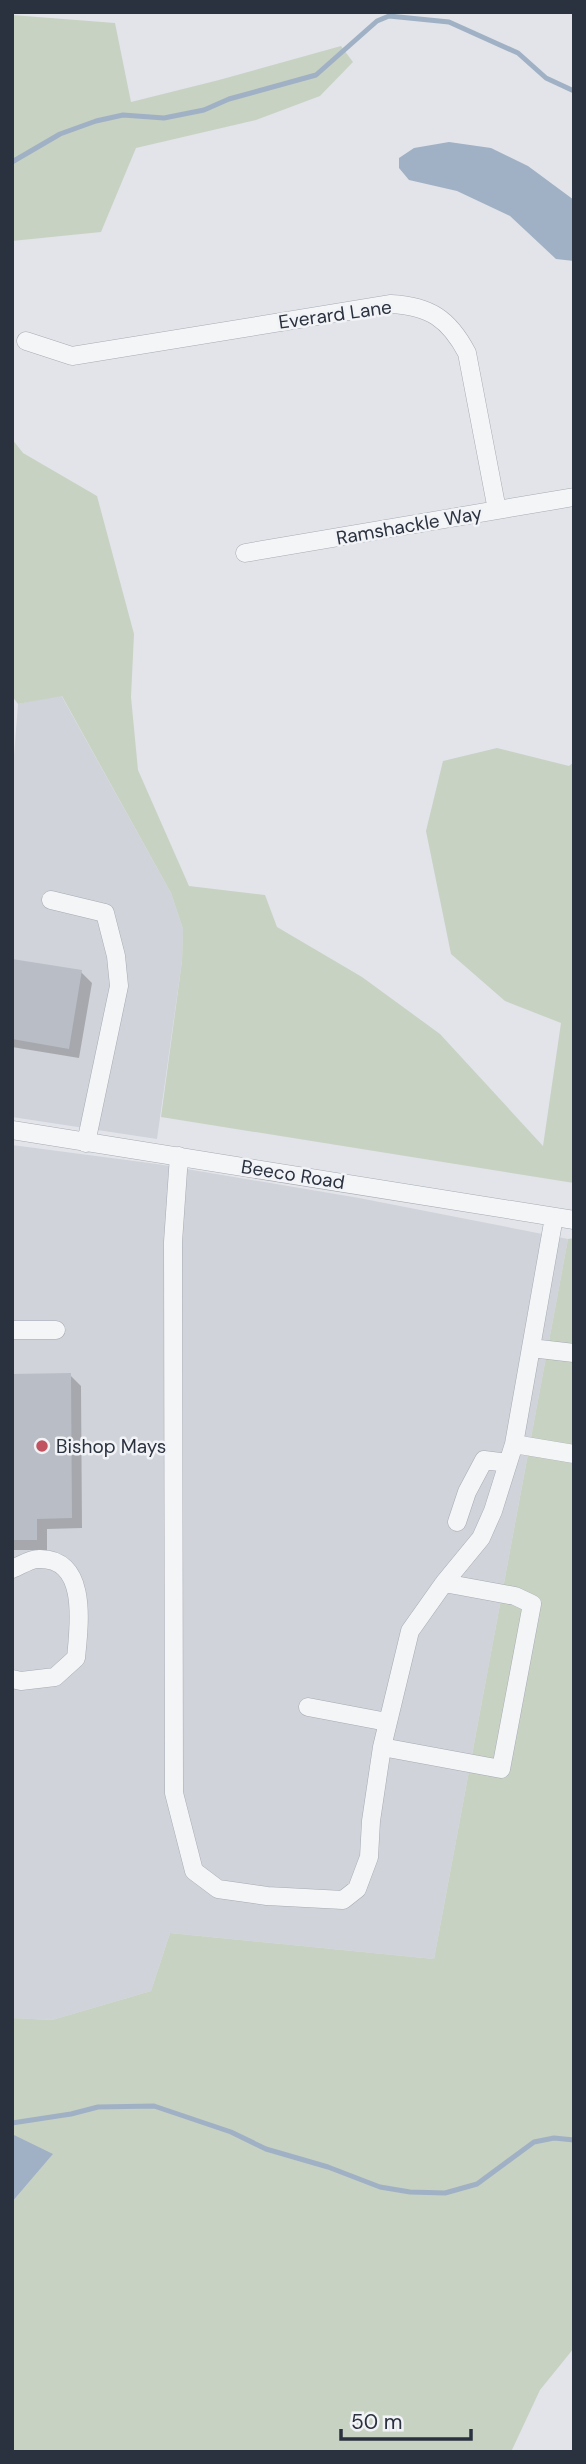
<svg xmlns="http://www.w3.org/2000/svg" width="586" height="2464" font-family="'DM Sans',sans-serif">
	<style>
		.built { fill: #d0d3da }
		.green { fill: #c7d2c3 }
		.water { fill: #a0b1c5 }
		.shadow { fill: #0003 }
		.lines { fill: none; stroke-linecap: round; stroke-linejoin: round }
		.stream { stroke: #a0b1c5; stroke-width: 5 }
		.building { fill: #b9bdc5 }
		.minor-casing { stroke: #a7abb3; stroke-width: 19 }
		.minor { stroke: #f4f5f7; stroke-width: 18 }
		.poi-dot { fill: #c15360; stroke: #f1f3f6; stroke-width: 2.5 }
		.labels { text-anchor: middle; stroke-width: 5; stroke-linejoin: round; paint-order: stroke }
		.street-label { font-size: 19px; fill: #2b323f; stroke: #f1f3f6 }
		.poi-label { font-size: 19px; fill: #2b323f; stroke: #f1f3f6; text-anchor: start }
	</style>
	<rect width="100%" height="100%" fill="#e2e4e9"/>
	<path class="built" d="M61 695 171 893 183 929 182 961 157 1139 12 1117V782L18 704Z
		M12 1145 157 1164 359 1198 568 1239 434 1959 170 1933 151 1991 52 2020 12 2018Z"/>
	<path class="green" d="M12 15 115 23 131 102 219 80 341 46 353 62 320 96 256 120 136 148 101 232 12 241Z
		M12 439 23 453 97 496 134 634 131 697 138 770 189 886 265 895 277 927 362 977 440 1034 543 1146 561 1023 505 1001 451 954 426 831 443 761 497 748 569 766 574 762V1183L161 1117 182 961 183 929 171 893 62 696 18 704 12 696Z
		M574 1238V2348L540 2390 511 2452H12V2202L52 2155 13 2135 12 2132V2018L52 2020 151 1991 170 1933 434 1959 568 1239Z"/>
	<path class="water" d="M449 142 491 148 528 166 574 200V261L556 259 510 216 457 191 409 180 399 168V158L414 148Z
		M12 2132 14 2135 53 2154 12 2202Z"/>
	<path class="shadow" d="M12 961 81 972 92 983 79 1058 12 1047Z
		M70 1375 81 1386 82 1528 47 1529V1550H12V1376Z"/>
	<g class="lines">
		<path class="stream" d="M12 162 60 134 96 121 123 115 164 118 204 110 229 99 316 75 377 21 389 16 449 22 518 53 546 78 574 91
			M12 2123 71 2114 98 2107 154 2106 231 2132 266 2149 328 2167 380 2187 410 2192 445 2193 477 2184 534 2142 554 2138 574 2140"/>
	</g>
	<path class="building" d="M12 959 82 970 69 1049 12 1039Z
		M71 1373 72 1518 37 1519V1540H12V1374Z"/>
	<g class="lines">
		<g class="minor-casing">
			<path id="minor" d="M26 341 72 356 391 304C430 306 449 319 467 353L497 510
				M245 553 574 497
				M51 900 105 913 116 956 119 986 86 1143
				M12 1130 574 1220
				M179 1156 173 1242 174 1793 194 1871 218 1889 267 1896 343 1900 357 1889 369 1857 371 1821 382 1747 410 1631 444 1583 481 1538 493 1511 514 1444 554 1217
				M12 1330H56
				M531 1348 574 1353
				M514 1444 574 1454
				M457 1522 467 1492 484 1460 508 1463
				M12 1569C20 1566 30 1559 38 1559 89 1557 79 1626 76 1658L55 1677 21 1681 12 1679
				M308 1707 387 1722
				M382 1747 501 1769 532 1604 515 1596 444 1583"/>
		</g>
		<use href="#minor" class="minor"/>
	</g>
	<circle class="poi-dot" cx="42" cy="1446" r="7"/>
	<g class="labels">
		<g class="street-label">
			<text transform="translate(335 314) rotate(-8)" y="7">Everard Lane</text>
			<text transform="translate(409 525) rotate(-10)" y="7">Ramshackle Way</text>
			<text transform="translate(293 1174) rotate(9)" y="7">Beeco Road</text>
		</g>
		<g class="poi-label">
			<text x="56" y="1453">Bishop Mays</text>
		</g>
	</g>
	<rect width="586" height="2464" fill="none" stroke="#2b323f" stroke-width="28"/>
	<path d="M341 2429v10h130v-10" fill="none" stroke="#2b323f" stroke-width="3.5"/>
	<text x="351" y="2429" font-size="21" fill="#2b323f" stroke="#f1f3f6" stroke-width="5" paint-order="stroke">50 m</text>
</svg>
